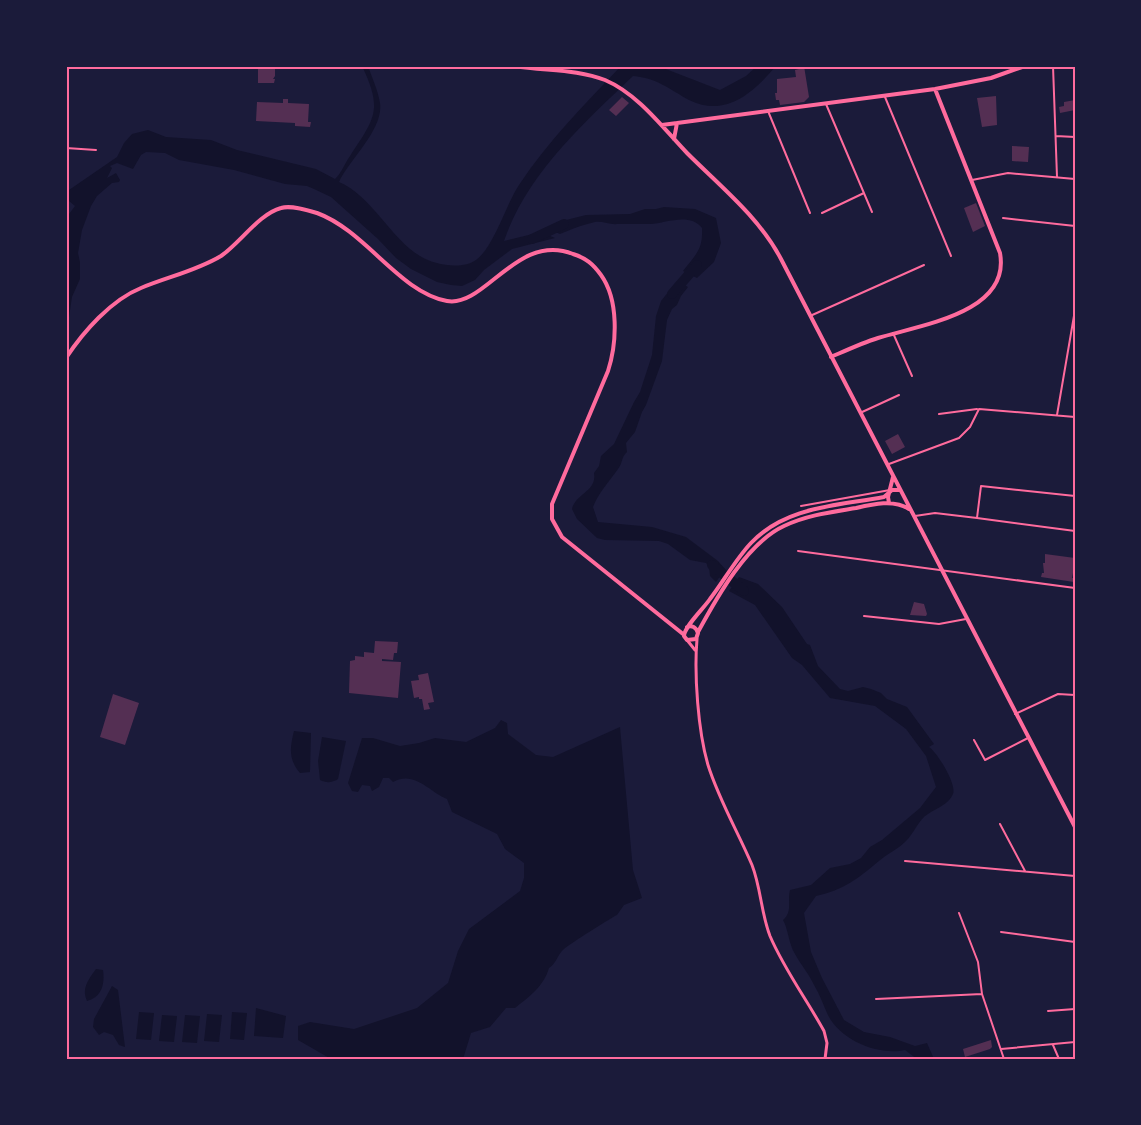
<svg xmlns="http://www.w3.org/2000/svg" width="1141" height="1125" font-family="Arial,sans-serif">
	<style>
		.water { fill: #12122b }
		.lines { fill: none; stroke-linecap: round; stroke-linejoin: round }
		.river { stroke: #12122b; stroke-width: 10 }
		.building { fill: #542f53 }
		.minor { stroke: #ff6b9d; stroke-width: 2 }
		.tertiary { stroke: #ff6b9d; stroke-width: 3 }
		.secondary { stroke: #ff6b9d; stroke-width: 4 }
		.neatline { fill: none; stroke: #ff6b9d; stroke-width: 2 }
	</style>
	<rect width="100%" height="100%" fill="#1b1b3a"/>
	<path class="water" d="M362 66H368C372 78 378 90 380 103 384 129 349 160 339 182 371 195 391 239 420 256 434 265 462 270 476 260 494 247 506 204 519 185 548 141 585 104 621 66H658L720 90 746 76 757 66H776C753 93 726 118 689 100 669 89 657 78 633 76 583 124 527 174 504 241L541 232 555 238 512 249 484 270 475 280 462 286 451 285 437 282 411 269 396 258 378 239 331 197 314 189 307 186 285 184 234 170 179 160 165 153 146 152 141 155 133 169 117 163 110 166 112 168 107 178 116 173 120 180 119 182 112 183 97 196 91 206 82 230 78 253 80 262V279L72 297 69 317 66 320V218L75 206 69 201V190L117 157 124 143 132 134 148 130 166 137 211 140 237 150 316 169 335 179C341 174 345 163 350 156 375 118 383 110 362 66Z
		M664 207 695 209 716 218 721 243 714 262 697 278 683 271C696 254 703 250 702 228 690 212 666 223 650 224 639 224 628 224 618 224 610 225 603 221 595 222 582 225 572 229 560 234L548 229 566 220 586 215 630 214 645 209H656Z
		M677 281 688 287 681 296 677 305 672 309 667 320 662 361 646 405 642 412 635 432 626 443 627 452C621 457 623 463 618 469 609 482 599 492 593 507L598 522 652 527 686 537 718 561 725 569 716 582 710 576 709 567 706 563 690 560 668 544 659 541 605 540 597 538 577 519 572 509C576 493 597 492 594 473L599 466 601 456 614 444 634 402 640 392 652 355 656 316 661 301Z
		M739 577 758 584 782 607 807 644 810 645 818 666 840 689 848 691 863 687 871 689 881 693 887 699 907 707 934 744 929 747C938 753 957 785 953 794 949 804 937 808 928 814 918 820 914 834 905 842 898 849 887 854 879 861 857 879 844 890 816 896L804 913 811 952 822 978 844 1020 864 1032 890 1037 915 1046 927 1043 934 1059H917L905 1050C878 1056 839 1040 827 1013 823 1004 820 995 814 985 809 974 801 965 795 954 789 945 788 928 783 920 793 911 787 902 790 890L811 885 830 868 850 864 861 858 870 847 882 840 920 808 936 787 926 756 906 729 875 706 830 698 802 665 792 658 755 605 729 591Z
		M501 720 507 723 508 734 536 755 553 757 620 727 633 870 642 898 624 905 617 915C614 916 568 945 564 949 557 955 557 963 549 968 544 986 529 997 515 1008H506L490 1027 471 1033 463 1059H331L298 1040V1026L310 1022 354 1029 417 1008 448 983 458 951 469 929 520 891 524 878V863L505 849 497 834 452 812 447 799C429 792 415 770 393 782L389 778H383L379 787 372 791 370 786 362 785 358 792 352 791 348 783 362 738H373L400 746 419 743 435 738 466 742 495 728Z
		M294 731 311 733 310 772 300 773C288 759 290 747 294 731Z
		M322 737 346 741 338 779C332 783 326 783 320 780L318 761Z
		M96 969 103 970C105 984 102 997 87 1001 81 988 89 979 96 969Z
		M112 986 118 990 125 1047 119 1045 113 1035 104 1032 99 1035 93 1027 94 1019Z
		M256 1008 286 1016 283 1038 254 1036Z
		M139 1012 154 1013 151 1040 136 1039Z
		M232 1012 247 1013 244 1040 230 1039Z
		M207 1014 222 1015 219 1042 204 1041Z
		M162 1015 177 1016 174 1042 159 1041Z
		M185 1015 200 1016 197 1043 182 1042Z"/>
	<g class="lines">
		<path class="river" d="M532 239 564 224
			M672 294 697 265
			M712 565 744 591"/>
	</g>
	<path class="building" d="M258 66H275V76L273 79H275L274 83H258Z
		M804 66 809 97 804 102 780 105 779 100H776L775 93H777V79L796 77 795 70 799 69V67Z
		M996 96 997 125 982 127 977 98Z
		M622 97 629 103 616 116 609 110Z
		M283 99H288V103L309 104 308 122H311L310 127 295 126V123L256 121 257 102 283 103Z
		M1075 100V110L1060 113 1059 107 1064 106V102Z
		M1012 146 1029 147 1028 162 1012 161Z
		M976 203 985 226 973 232 964 208Z
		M898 434 905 447 892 454 885 441Z
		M1045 554 1075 558 1073 569H1075V574L1073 573 1072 578H1074V582L1041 577 1042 573H1044L1043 563H1045Z
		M914 602 924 604 927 614 926 616 910 615Z
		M375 641 398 642 397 653H394L393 660 382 659V661L401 662 398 698 349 693 350 661 355 660V656L364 657V652L374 653Z
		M428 673 434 702 428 703 430 709 424 710 422 699H419V697L414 698 411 681 419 680 418 675Z
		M113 694 139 703 125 745 100 737Z
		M991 1040 992 1047 990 1049 965 1057 963 1049Z"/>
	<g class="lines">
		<path class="minor" d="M1053 66 1057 177
			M885 97 951 256
			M826 104 872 212
			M768 111 810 213
			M1056 136 1075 137
			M66 148 96 150
			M972 180 1008 173 1075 179
			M822 213 864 193
			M1003 218 1075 226
			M810 316 924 265
			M893 333 912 376
			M860 413 899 395
			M939 414 977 409
			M1057 415 1075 310
			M889 464 959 438 970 427 979 409 1075 417
			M801 506 890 490
			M915 516 935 513 977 518 981 486 1075 496
			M977 518 1075 531
			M798 551 1075 588
			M864 616 939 624 966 619
			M1015 714 1058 694 1075 695
			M974 740 985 760 1028 738
			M1000 824 1025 871
			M905 861 1075 876
			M959 913 978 962 982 994
			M1001 932 1075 942
			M876 999 982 994 1004 1059
			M1048 1011 1075 1009
			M1053 1045 1059 1059
			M1001 1049 1075 1042"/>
		<path class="tertiary" d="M697 639C694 674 698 731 708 765 719 800 738 832 752 865 761 888 761 913 770 936 784 969 807 1000 824 1031L827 1043 825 1059
			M687 640 695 650"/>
		<path class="secondary" d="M515 66C545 71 577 69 605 80 638 94 663 128 687 153 720 186 759 217 781 259L1075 827
			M662 125 935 89 991 78 1025 66
			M674 139 677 123
			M831 357C847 350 862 343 878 338 920 325 1011 313 1000 253L935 89
			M66 358C83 332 111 300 141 288 167 277 196 271 221 256 240 243 259 214 281 208 291 205 307 210 317 213 366 231 399 292 447 301 485 308 517 232 573 254 586 258 593 264 601 275 619 300 617 343 608 371L552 504V519L562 537 683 634
			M889 503 888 497 893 477
			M687 627C692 625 696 627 698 633L696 639 687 640 684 636C684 627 704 608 710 599 724 581 735 560 751 543 786 506 837 506 884 497L892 490H900
			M698 632C717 597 747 543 784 526 807 515 832 512 856 508 873 504 894 499 909 509"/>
	</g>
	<rect width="1141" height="1125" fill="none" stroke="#1b1b3a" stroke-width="135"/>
	<rect x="68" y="68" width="1006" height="990" class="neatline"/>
</svg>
